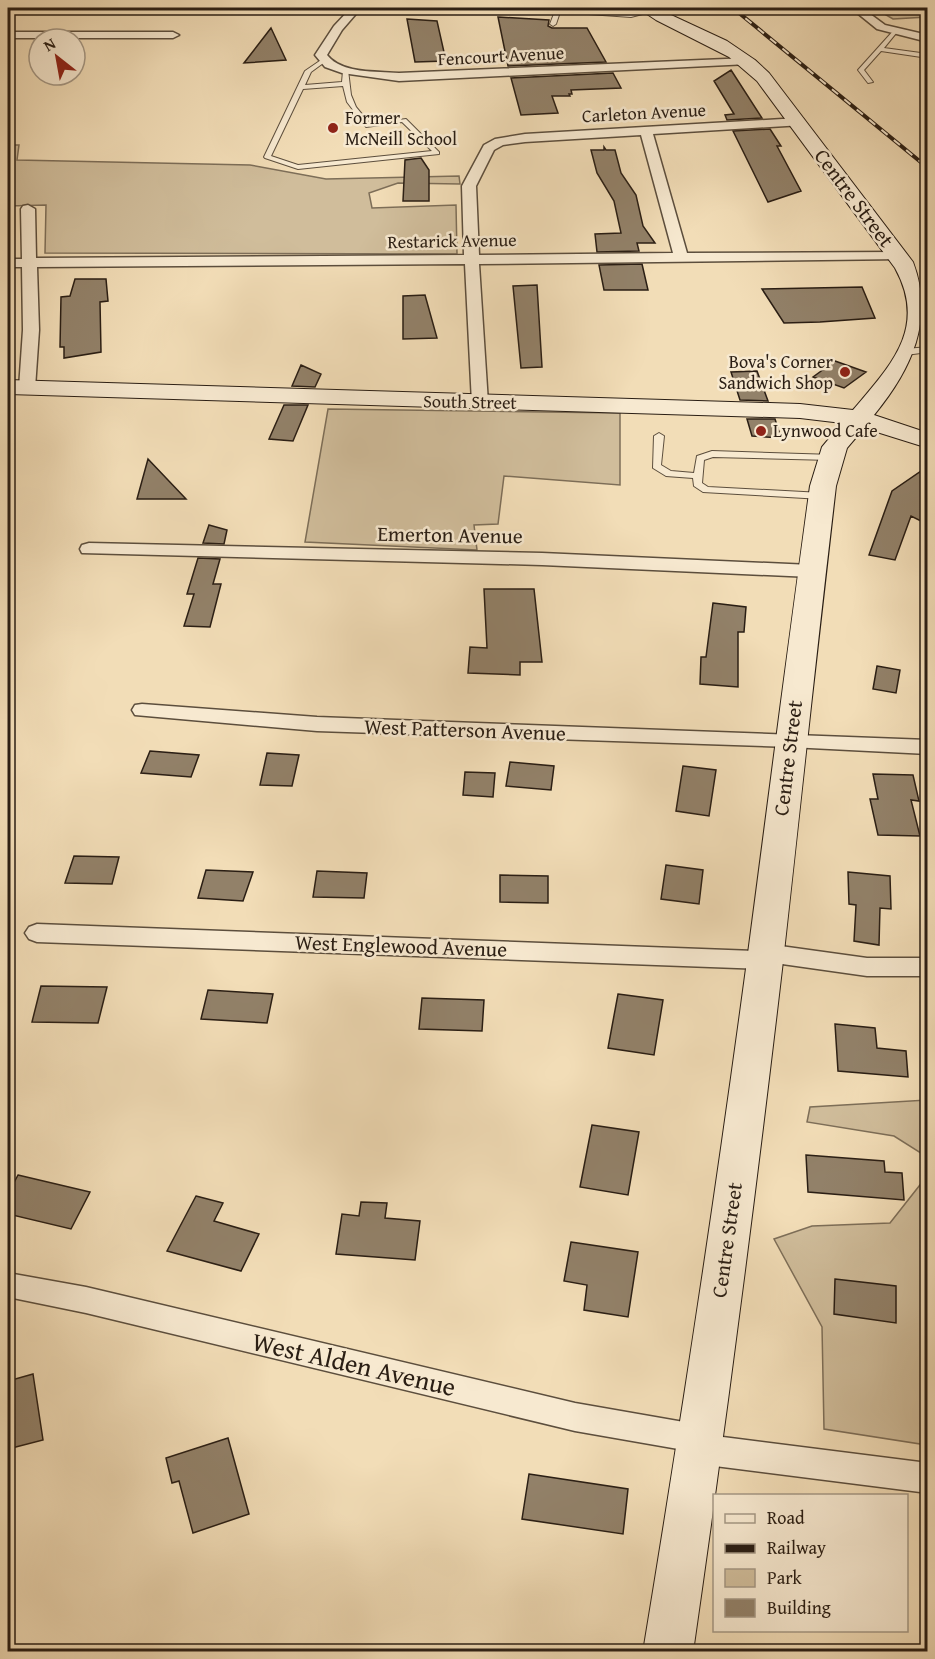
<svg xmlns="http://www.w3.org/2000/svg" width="935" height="1659" font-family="'Gentium Book Plus',serif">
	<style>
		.green { fill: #d0bd9b; stroke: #7d6e58; stroke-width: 1.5 }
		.building { fill: #928169; stroke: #2a1e14; stroke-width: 1.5 }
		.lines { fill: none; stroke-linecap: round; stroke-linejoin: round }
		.lane-casing { stroke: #5c4e3d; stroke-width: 2 }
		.street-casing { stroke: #5c4e3d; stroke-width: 3 }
		.secondary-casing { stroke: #2a1e14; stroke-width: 2 }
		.lane { fill: #f7e9d0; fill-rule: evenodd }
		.street { fill: #f7e9d0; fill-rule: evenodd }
		.secondary { fill: #f7e9d0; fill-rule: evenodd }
		.rail-casing { stroke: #2a1e14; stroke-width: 4 }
		.rail { stroke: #f7e9d0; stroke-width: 2; stroke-dasharray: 8; stroke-linecap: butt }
		.poi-dot { fill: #8f2418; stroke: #f7e9d0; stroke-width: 2 }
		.labels { text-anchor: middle; stroke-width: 5; stroke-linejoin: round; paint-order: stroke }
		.far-street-label { font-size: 18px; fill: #2a1e14; stroke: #f7e9d0 }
		.far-poi-label { font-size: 18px; fill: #2a1e14; stroke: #f7e9d0; text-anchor: start }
		.street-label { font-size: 21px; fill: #2a1e14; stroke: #f7e9d0 }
		.near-street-label { font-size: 26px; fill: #2a1e14; stroke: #f7e9d0 }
	</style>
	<rect width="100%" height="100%" fill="#f2ddb7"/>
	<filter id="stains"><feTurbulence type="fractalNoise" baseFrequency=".00333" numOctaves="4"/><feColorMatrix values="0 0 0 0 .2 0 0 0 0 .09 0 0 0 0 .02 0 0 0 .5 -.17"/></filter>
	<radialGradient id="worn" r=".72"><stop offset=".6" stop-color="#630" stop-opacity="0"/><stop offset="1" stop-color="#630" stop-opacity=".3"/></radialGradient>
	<path class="green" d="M874 8H927V17L893 19Z
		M8 145H19L17 160 250 165 326 179 459 176 460 184 398 183 369 193 372 208 456 205 457 254 45 253 46 205 8 206Z
		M328 409 620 413V485L504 476 498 524 474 525 477 550 305 542Z
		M927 1100V1157L894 1136 807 1122 810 1107Z
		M927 1176V1445L824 1429 822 1327 774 1239 812 1226 890 1223Z"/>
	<path class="building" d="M498 17 549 20 548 26 552 28H587L606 62 508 66Z
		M407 19 437 21 446 61 415 62Z
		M271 28 286 60 244 63Z
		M731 70 762 118 727 120 725 115 734 114 714 81Z
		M613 73 621 88 571 90 572 94H569L570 96H552L558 113 521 115 511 78Z
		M770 129 781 146H777L801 191 768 202 733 131Z
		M604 147 606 150H615L621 173 636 195 643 226 655 243H637L639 251 597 252 595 234 621 233 614 201 597 173 591 150H604Z
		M421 158 429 170V201H403L405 160Z
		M642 264 648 290H604L599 265Z
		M75 279H106L108 301 100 302 101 352 64 358V347H60L61 297 70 296Z
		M537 285 542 367 521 368 513 286Z
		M862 287 875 318 820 322 784 323 762 289Z
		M425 295 437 338 403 339V296Z
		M835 361 866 372 844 388 813 377Z
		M301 365 321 374 315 387 292 386Z
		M757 371 768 401 740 400 731 372Z
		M284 405H308L293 441 269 439Z
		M747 419H775L781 438 752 436Z
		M148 459 186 499H137Z
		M927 467V524L911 516 895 560 869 555 892 491Z
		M209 525 227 530 224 544 203 543Z
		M198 558 220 559 213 584H221L210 627 184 626 194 594H187Z
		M484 589H534L542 662H520V675L468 673 470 647 487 648Z
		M713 603 746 607 744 632H738V687L700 684 701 657H706Z
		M877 666 900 670 896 693 873 689Z
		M150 751 199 755 191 777 141 773Z
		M267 753 299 755 292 786 260 785Z
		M510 762 554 766 551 790 506 786Z
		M683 766 716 770 709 816 676 811Z
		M465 772 495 773 493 797 463 795Z
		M873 774 913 775 919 801 911 800 920 836 878 835 870 799H878Z
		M74 856 119 857 112 884 65 883Z
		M666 865 703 870 699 904 661 899Z
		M206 870 253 872 243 901 198 898Z
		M317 871 367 873 364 898 313 897Z
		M848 872 890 876 891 909 880 908 879 945 854 941 856 905 849 904Z
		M500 875 548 876V903L500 902Z
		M41 986 107 987 98 1023 32 1022Z
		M208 990 273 994 267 1023 201 1019Z
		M618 994 663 1000 654 1055 608 1048Z
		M422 998 484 1000 482 1031 419 1029Z
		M835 1024 875 1028 877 1048 906 1051 908 1077 838 1071Z
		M592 1125 639 1132 628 1195 580 1187Z
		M806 1155 884 1161 885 1172 902 1173 904 1200 808 1192Z
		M18 1175 90 1192 71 1229 8 1214V1194Z
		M196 1196 223 1203 214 1221 259 1234 241 1271 167 1251Z
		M361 1202 387 1203 385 1218 420 1221 415 1260 336 1254 342 1214 359 1216Z
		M571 1242 638 1252 628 1317 584 1310 587 1285 564 1281Z
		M835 1279 896 1286V1323L834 1314Z
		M33 1374 43 1440 8 1449V1381Z
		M228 1438 249 1514 193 1533 179 1481 172 1483 166 1458Z
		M529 1474 628 1489 623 1534 522 1519Z"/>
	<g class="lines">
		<g class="lane-casing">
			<path id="lane" d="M552 8 631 13 651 9 654 11 631 17 560 12 556 24 553 26 550 24 555 11Z
				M894 30 897 32 884 48 928 54V58L881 51 864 70 873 82 868 83 858 70Z
				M324 58 326 61 311 72 305 85 342 82 343 71 348 70 351 95 356 107 370 124 406 119 439 152V154L298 169 265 158 264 157 305 71ZM343 86 347 102 366 127 402 122 432 151 298 165 271 156 303 89Z
				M928 347V352L906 355 902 352 906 349Z
				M659 433 664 436 661 465 671 471 694 473 697 456 712 451 834 455V459L831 460 713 457 704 460 702 483 708 487 822 493 827 496 822 499 703 492 694 486 693 478 666 476 653 468 654 436Z"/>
		</g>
		<g class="street-casing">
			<path id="street" d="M351 8H361L342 30 327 55C342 74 376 71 399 73L749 58 755 61 749 64 399 81 342 73 325 67 315 55 334 26Z
				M851 8H862L885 25 928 35V42L877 29Z
				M8 32H173L179 35 173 38H8Z
				M799 118 803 119 805 122 803 125 653 134 687 253 897 252 902 253 904 256 902 259 479 264 488 403 480 408 472 403 465 264 37 267 39 330 35 388 27 393 19 388 23 330 22 267H8V259H22L21 209 23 206 28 205 35 209 36 258 464 255 462 186 484 145 495 139 525 134ZM641 135 673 253 479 255 476 186 494 150 503 145 525 142Z
				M89 543 542 553 811 565 818 567 820 571 818 575 811 577 542 565 82 553 80 549 82 545Z
				M142 704 317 717 928 740V754L790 747 317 731 135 715 132 710 135 705Z
				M37 924 755 951 757 947 766 944 867 958H928V976H867L775 963 774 966 765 969 37 942 29 939 25 933 29 927Z
				M8 1273 86 1287 575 1403 701 1425 712 1429 715 1436 928 1463V1493L699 1464 688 1459 684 1450 575 1431 86 1313 8 1297Z"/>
		</g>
		<g class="secondary-casing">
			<path id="secondary" d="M638 8H656L727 41 755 60 769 73 913 262C935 320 911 370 874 415L928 433V448L864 428 847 448 836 486C817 644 801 803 783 961 756 1192 726 1423 693 1652H643C681 1422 716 1192 747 961 768 803 788 644 810 486L822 447 842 423 800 418 8 394V380L800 404 853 410C891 365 928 328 895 268L757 81 729 57 656 20Z"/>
		</g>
		<use href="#lane" class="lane"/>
		<use href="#street" class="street"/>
		<use href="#secondary" class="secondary"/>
		<g class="rail-casing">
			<path id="rail" d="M733 8 928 168"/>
		</g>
		<use href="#rail" class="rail"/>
	</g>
	<g class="poi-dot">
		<circle cx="333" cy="128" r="6"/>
		<circle cx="845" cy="372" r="6"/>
		<circle cx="761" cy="431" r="6"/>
	</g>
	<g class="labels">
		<g class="far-street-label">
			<text transform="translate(501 56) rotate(-3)" y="6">Fencourt Avenue</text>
			<text transform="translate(644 113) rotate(-3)" y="6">Carleton Avenue</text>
			<text transform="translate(452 241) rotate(-1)" y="6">Restarick Avenue</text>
			<text transform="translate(470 402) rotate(1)" y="6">South Street</text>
		</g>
		<g class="far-poi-label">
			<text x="345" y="124">Former<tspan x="345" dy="21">McNeill School</tspan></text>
			<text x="833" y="368" text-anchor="end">Bova's Corner<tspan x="833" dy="21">Sandwich Shop</tspan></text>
			<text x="773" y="437">Lynwood Cafe</text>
		</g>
		<g class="street-label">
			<text transform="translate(854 198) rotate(53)" y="7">Centre Street</text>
			<text transform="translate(450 535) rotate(1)" y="7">Emerton Avenue</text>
			<text transform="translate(465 730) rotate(2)" y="7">West Patterson Avenue</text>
			<text transform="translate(788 758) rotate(-83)" y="7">Centre Street</text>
			<text transform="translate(401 946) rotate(2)" y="7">West Englewood Avenue</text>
			<text transform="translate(727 1240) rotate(-82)" y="7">Centre Street</text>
		</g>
		<g class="near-street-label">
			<text transform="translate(354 1364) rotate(13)" y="9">West Alden Avenue</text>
		</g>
	</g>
	<rect width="935" height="1659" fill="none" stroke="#f2ddb7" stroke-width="30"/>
	<rect x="9" y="9" width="917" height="1641" fill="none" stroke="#2a1e14" stroke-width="3"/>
	<rect x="15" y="15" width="905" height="1629" fill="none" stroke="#2a1e14" stroke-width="1.5"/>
	<rect x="713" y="1494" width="195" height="138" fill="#f7e9d0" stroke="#a59885" stroke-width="1.5"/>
	<rect x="725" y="1514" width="30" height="9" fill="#f7e9d0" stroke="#a59885" stroke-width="1.5"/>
	<text x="767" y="1524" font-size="18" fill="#2a1e14">Road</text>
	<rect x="725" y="1544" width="30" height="9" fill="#2a1e14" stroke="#a59885" stroke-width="1.5"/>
	<text x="767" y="1554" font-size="18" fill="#2a1e14">Railway</text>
	<rect x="725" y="1569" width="30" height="18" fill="#d0bd9b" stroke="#a59885" stroke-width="1.5"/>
	<text x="767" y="1584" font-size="18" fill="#2a1e14">Park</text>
	<rect x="725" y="1599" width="30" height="18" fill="#928169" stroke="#a59885" stroke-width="1.5"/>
	<text x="767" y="1614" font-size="18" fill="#2a1e14">Building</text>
	<g transform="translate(57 57) rotate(329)"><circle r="28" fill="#f7e9d0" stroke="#a59885" stroke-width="1.5"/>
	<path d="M0-4.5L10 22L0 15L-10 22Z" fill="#8f2418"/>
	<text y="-9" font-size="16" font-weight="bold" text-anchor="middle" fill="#2a1e14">N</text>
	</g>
	<rect width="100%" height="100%" filter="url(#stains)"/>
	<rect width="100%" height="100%" fill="url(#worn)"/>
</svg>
